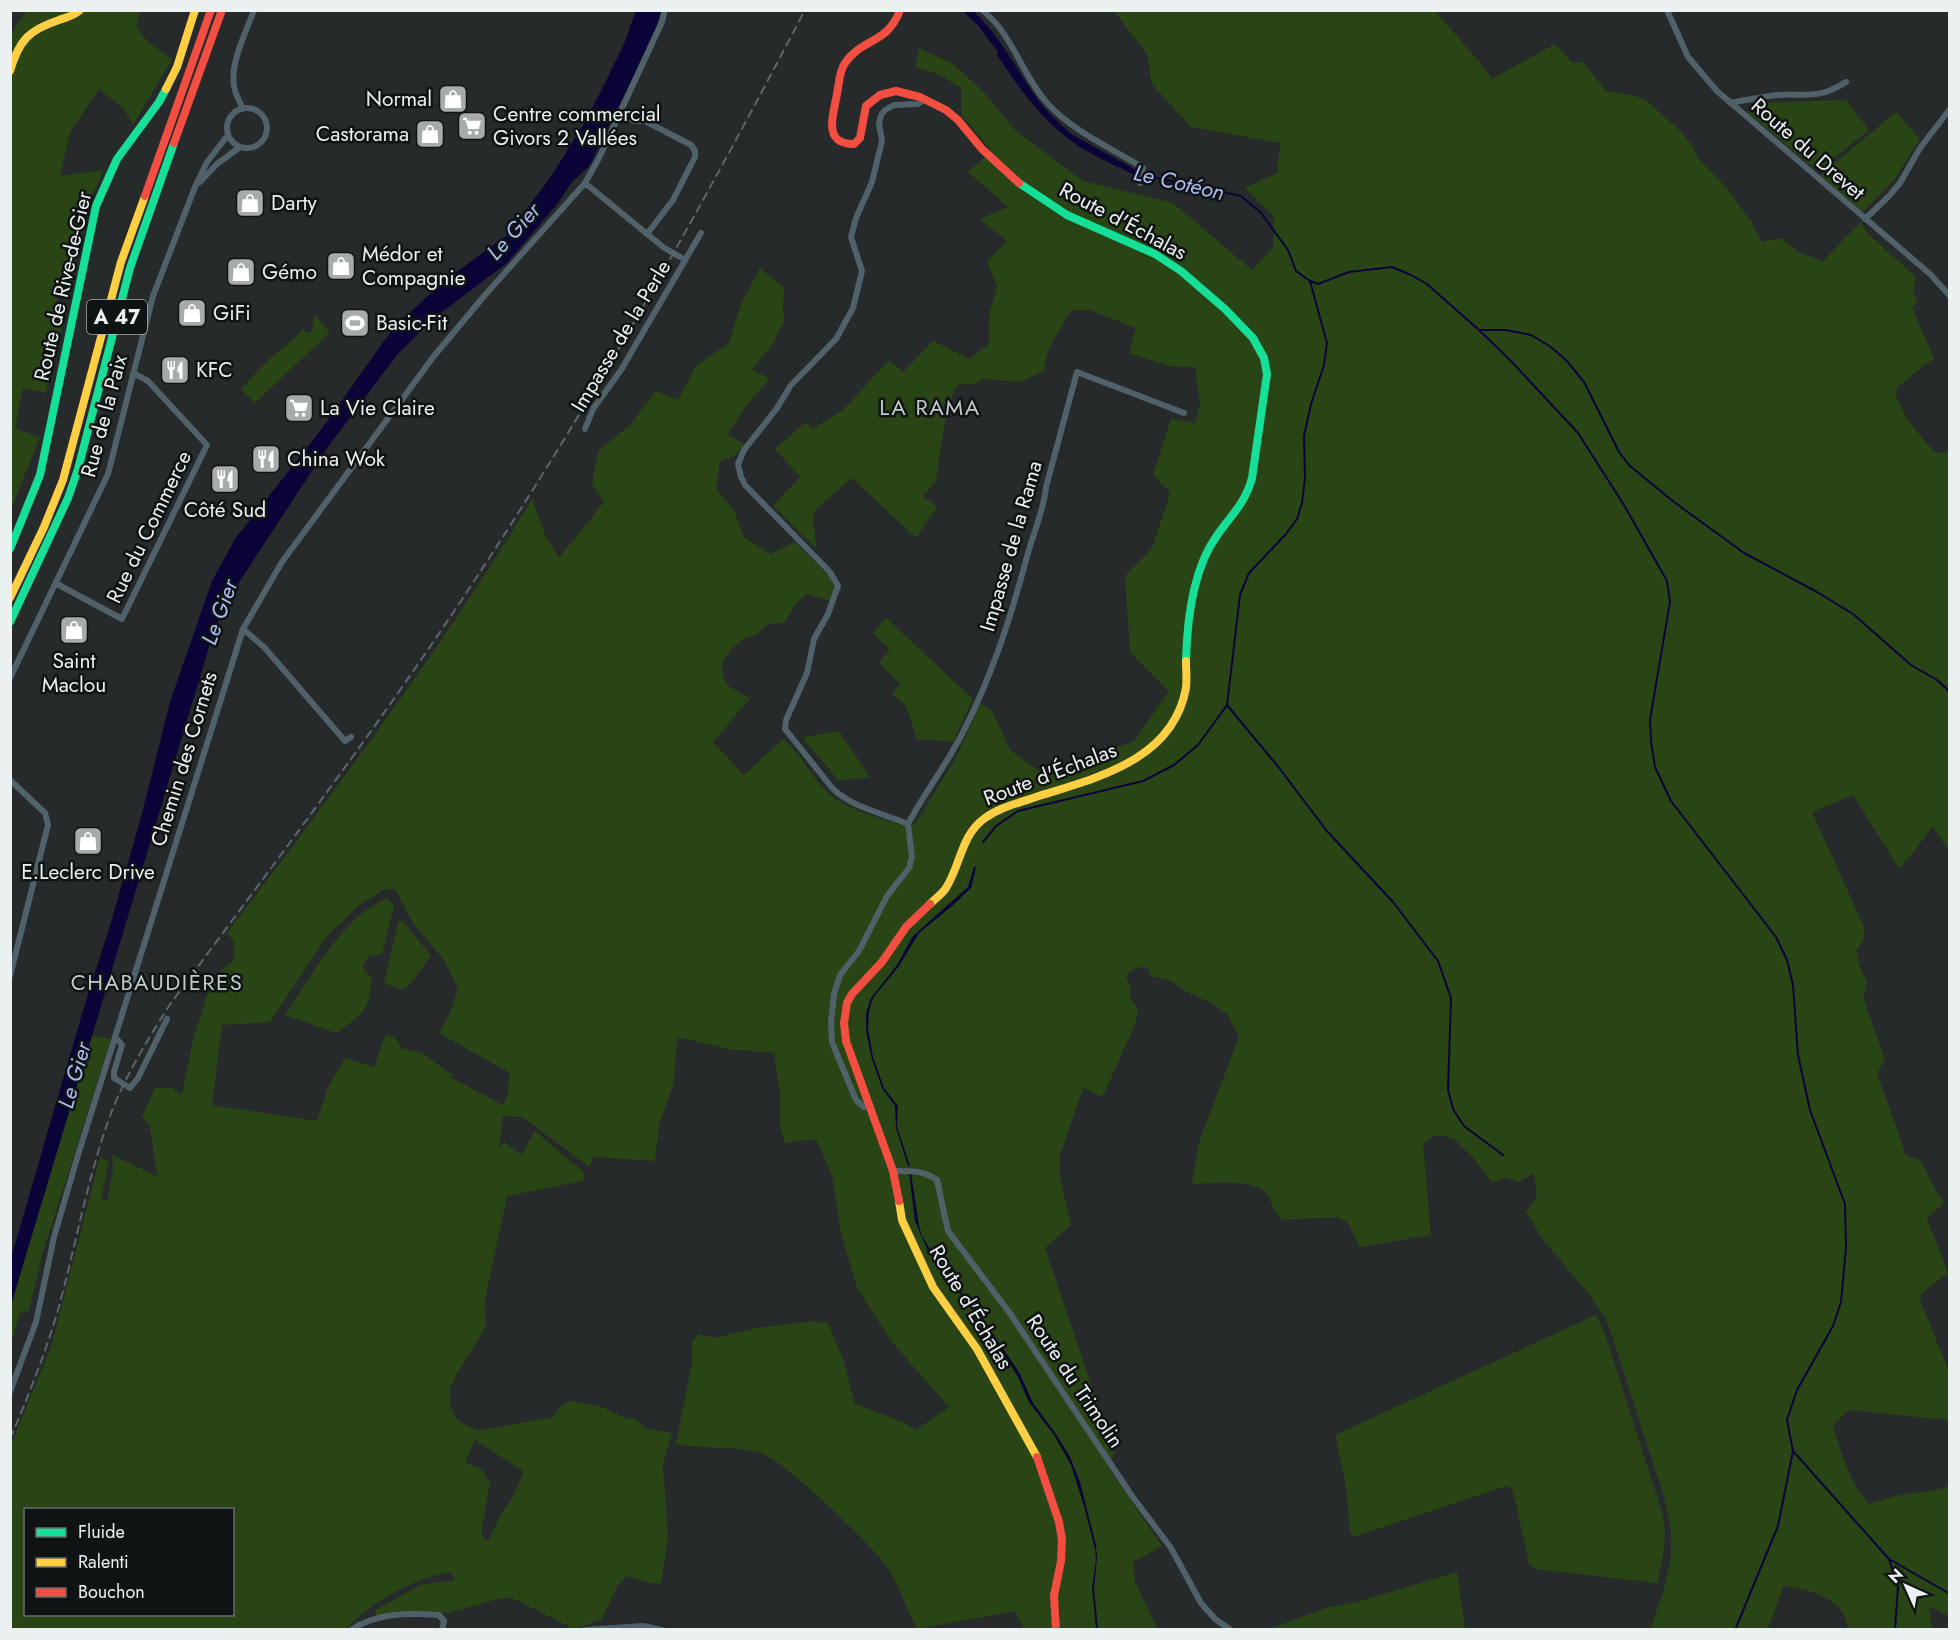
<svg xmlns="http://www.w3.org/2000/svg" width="1960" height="1640" font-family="Jost,sans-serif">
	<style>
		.green { fill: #294516; fill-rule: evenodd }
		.water { fill: #0a0439 }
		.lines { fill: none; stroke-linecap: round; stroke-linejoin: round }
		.stream { stroke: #0a0439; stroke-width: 2 }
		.street { stroke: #516169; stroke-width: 6 }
		.fast { stroke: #16e098; stroke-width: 8 }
		.slow { stroke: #ffcf43; stroke-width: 8 }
		.jam { stroke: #f24e42; stroke-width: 8 }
		.rail { stroke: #5c666c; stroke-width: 2; stroke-dasharray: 9 4.5; stroke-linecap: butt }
		.labels { text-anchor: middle; stroke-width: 5; stroke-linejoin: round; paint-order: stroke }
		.shield { fill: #101313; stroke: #a9aeae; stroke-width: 1.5 }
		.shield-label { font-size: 20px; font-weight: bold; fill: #ebf0f1 }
		.poi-label { font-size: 21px; fill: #ebf0f1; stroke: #101313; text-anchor: start }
		.street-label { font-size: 21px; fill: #ebf0f1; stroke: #101313 }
		.water-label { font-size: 22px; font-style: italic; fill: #adbbf4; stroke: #101313 }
		.neighbourhood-label { font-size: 22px; letter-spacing: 1.5px; fill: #c2cbcc; stroke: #101313 }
	</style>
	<rect width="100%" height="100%" fill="#262a2a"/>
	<path class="green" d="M26 11H140L136 27 149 43 172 59 133 125 124 109 99 89 70 132 60 176 104 170 90 200 70 286 61 284 56 304 66 308 46 393 23 388 15 429 40 437 11 509V35Z
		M1114 11H1435L1483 66 1492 79 1555 44 1572 63 1583 62 1606 91 1635 96 1646 100 1680 131 1691 144 1698 158 1726 187 1752 223 1762 242 1781 238 1800 253 1823 261 1861 222 1868 234 1915 276V284L1913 292 1918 302 1912 308 1934 359C1920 367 1911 378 1897 387L1896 396 1907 419 1927 444 1937 453 1949 452V851L1933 827 1901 867H1898L1853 795 1812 812 1864 927 1865 938 1856 951 1861 971 1867 981 1863 997 1885 1060 1877 1073 1906 1155 1921 1161 1936 1191 1944 1203 1927 1218 1948 1273 1922 1293 1920 1300 1949 1372V1420L1848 1410 1833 1426C1842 1455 1849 1481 1869 1504L1895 1496 1941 1489 1949 1485V1616L1929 1606 1932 1629H1848C1845 1597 1810 1591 1784 1585L1768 1629H1650L1663 1593 1671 1557V1530L1664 1497 1607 1321 1589 1294 1543 1240 1526 1212 1537 1195 1534 1173 1519 1182 1505 1177 1492 1183 1472 1156 1453 1138 1436 1135 1423 1144 1431 1235 1360 1247 1348 1223 1338 1217 1283 1220C1273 1213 1273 1203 1266 1193 1253 1178 1210 1183 1192 1184L1199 1142 1239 1037 1228 1015 1215 1005 1185 991 1171 981 1151 976 1147 967C1138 967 1132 968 1126 976L1131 988 1129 995 1138 1010 1135 1024 1104 1094 1100 1096 1083 1088 1060 1155V1178L1071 1225 1045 1248 1100 1411 1113 1441 1115 1452 1108 1467 1162 1546 1133 1562 1135 1582 1157 1629H1062L1059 1623 1060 1608 1050 1609 1053 1629H1024L1015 1611 917 1629C907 1611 901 1589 890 1571 875 1547 784 1460 759 1452 740 1447 706 1448 686 1446L676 1443 692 1363V1342L698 1334 715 1338 755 1328 815 1321 828 1323 844 1362 855 1404 905 1423 916 1430 949 1407 891 1341 857 1288 841 1233 832 1175 816 1139 785 1143 780 1128V1094L774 1053 728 1049 678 1037 673 1085 659 1125 655 1161 593 1157 590 1167 522 1117 503 1116 499 1147 505 1142 521 1155 535 1131 582 1171 584 1176 583 1181 507 1196 485 1300 486 1327 456 1375 450 1389V1404L454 1415 459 1421 477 1431 553 1417 561 1406 570 1401 602 1407 625 1418 636 1419 647 1429 672 1433 663 1465 668 1537 661 1583H649L627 1576 618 1585 601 1620 574 1629 512 1598H502L447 1613 415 1611 376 1615 375 1611 379 1608 420 1585 455 1580 450 1572C409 1580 375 1600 346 1629L11 1630V1444L51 1347 100 1157 109 1161 101 1198 107 1202 113 1170 112 1155 157 1176 150 1127 142 1117 155 1088H172L182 1094 193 1040 213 977 234 960V942L227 933C334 792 441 650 532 499L545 535 559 558 604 502 592 484 598 451 630 425 656 391 678 400 696 366 729 343 741 304 760 268 785 289 783 304 784 322 773 343 752 370 770 378 745 407 727 435 745 444 734 456 720 461 716 489 734 510 744 537 770 554 795 542 830 577 835 590 829 601 807 594 795 605 785 622 766 625 756 635C735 638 710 666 729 686 734 691 744 694 750 698L713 742 744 775 783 739C801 754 805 766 819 783 840 810 875 816 906 826L915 824 956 758 980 704 992 711 1010 750 1046 776 1134 741 1169 691 1130 652 1125 576 1152 548 1170 493 1153 475 1171 419 1195 423 1200 403 1195 367 1169 366 1129 353 1136 328 1089 310H1071L1049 348 1043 371 1021 382 984 379 972 385 960 383 954 390 944 427 936 481 923 496 937 507 916 538 852 478 816 509 813 517 816 548 773 506 800 477 775 449 806 422 812 429 843 410 889 360 903 372 933 341 970 359 989 344V316L997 286 987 262 1007 241 980 219 1008 207 967 171 979 163 991 150 961 115V88L940 75 915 67 919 48 953 64 983 91 1016 131 1083 181 1173 203 1252 270 1273 248 1274 217 1245 188 1277 173 1280 143 1191 127 1152 84 1147 54ZM385 889H395L413 923 444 960 458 988 450 1013 439 1033 510 1073 507 1097 503 1105 450 1077 452 1075 422 1053 401 1048 395 1038 386 1034 374 1067 345 1058 328 1087 317 1121 212 1105 222 1025 270 1022 327 936 359 905ZM475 1440 524 1472 511 1500 502 1512 488 1541 481 1535 490 1483 481 1469 465 1462ZM26 1510H232V1614H26Z
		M1846 100 1869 130 1820 169H1815L1747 112 1757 103Z
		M1896 112 1920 139 1894 180 1863 212 1820 175Z
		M315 315 330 332 255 403 241 389 269 359 293 340 303 329 307 333 312 331 314 326 312 323Z
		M886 618 973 699 953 742 917 739 906 706 892 694 900 684 879 662 890 650 873 633Z
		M839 731 870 777 839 781 804 740V737Z
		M387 898 393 905V910L382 954 368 956 363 968 372 979C368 1013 363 1014 336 1033L285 1015C313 975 341 918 387 898Z
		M402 920 431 956C421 967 415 982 403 990L384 983 398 922Z
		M91 1036 111 1039 42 1255 29 1311 20 1313 11 1344V1305Z
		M1596 1315 1605 1334 1663 1515C1667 1539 1663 1560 1657 1583L1535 1569 1529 1564 1515 1499 1512 1489 1507 1486 1354 1537 1350 1532 1346 1486 1335 1435Z
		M1457 1572 1465 1629H1269L1326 1608 1360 1601Z"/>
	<path class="water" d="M636 11H661L655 30 629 85 590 165 572 182 558 203 507 263 430 321 397 355 325 451 224 605 210 644 11 1305V1258L82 1014 112 919 140 821 170 702 212 581 235 539 321 430 394 327 444 281 506 236 550 178 585 122 602 89 624 44Z
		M963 11H973C1000 35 1015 68 1036 97 1046 111 1059 123 1071 134L1138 171 1136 176C1116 165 1092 156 1074 143 1041 120 1018 87 997 55L998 50 985 32Z
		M974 867H976L971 888 952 906 919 933 899 966 873 998 869 1011 868 1028 873 1057 884 1088 898 1106 897 1127 910 1166H908L896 1128 895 1106 882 1088 871 1056 866 1030V1013L871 998 897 965 913 936 968 887Z
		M909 1172 911 1173 919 1226 922 1236 944 1272 984 1320 1020 1374 1033 1403 1058 1437 1070 1457 1080 1482 1096 1545 1097 1558 1094 1589 1098 1629 1096 1628 1092 1588 1096 1560 1095 1549 1084 1506 1071 1465 1054 1435 1029 1402 1018 1377 980 1317 946 1277 927 1249 915 1221Z"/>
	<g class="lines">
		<path class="stream" d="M980 27 1000 53
			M1134 173 1241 196 1261 213 1288 250 1296 271 1310 281 1318 284 1349 272 1392 267 1411 275 1427 284 1479 330H1506L1531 335 1551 347 1567 361 1584 382 1619 452 1630 466 1674 502 1744 553 1817 592 1853 614 1911 665 1937 680 1950 692
			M1479 330 1511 361 1578 433 1624 505 1667 581 1670 602 1650 720 1651 741 1655 767 1671 801 1776 937 1787 960 1793 985 1798 1055 1810 1110 1845 1204 1846 1248 1841 1302 1833 1326 1797 1390 1787 1420 1793 1451 1889 1559 1950 1594
			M1227 705 1280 769 1326 830 1393 902 1438 961 1451 998 1448 1090 1453 1109 1464 1126 1503 1155
			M983 842 996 826 1018 811 1143 781 1174 765 1198 745 1227 705 1240 595 1249 573 1286 534 1297 519 1302 503 1305 478 1304 436 1311 404 1324 365 1327 343 1310 281
			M1889 1559 1898 1587 1895 1630
			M1735 1630 1778 1526 1793 1451"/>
		<path class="street" d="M982 10C1013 34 1022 76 1048 104 1074 132 1111 148 1143 168L1140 183
			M1667 10 1688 57 1717 91 1930 274 1950 296
			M1730 103C1745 100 1761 97 1777 95 1807 93 1818 100 1846 82
			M227 128a20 20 0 1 1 40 0a20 20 0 1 1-40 0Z
			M243 109C240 102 235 94 234 86 230 63 246 32 254 10
			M620 113 634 121H645L691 145 695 151V157L673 200 647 234
			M200 182 217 164 240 147
			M585 183 663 247 685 260
			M1865 219 1888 197 1900 183 1920 148 1950 109
			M585 429 593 409 621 370 701 233
			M57 584 122 619 207 445 148 381 133 373
			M243 629 264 647 345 741 351 737
			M10 678 108 474 153 296 195 187 207 162 228 135
			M10 780 45 813 48 825 10 976
			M908 824C925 792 948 763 964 730 993 674 1012 613 1028 553 1034 531 1044 510 1046 487L1077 372 1184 413
			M116 1038 122 1045 114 1072V1078L130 1088 138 1078 167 1019
			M870 1106 864 1107 856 1100 832 1042 831 1022 834 994 840 975 859 951 887 896 909 868 912 857 908 824C882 813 854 808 833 789L785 729 786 720 807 673 814 639 828 614 838 586 830 572 745 485 741 477 738 464 744 450 777 408 791 385 836 339 853 308 862 271 851 237 856 218 872 182 882 141 879 124 881 115 885 110 894 105 918 104 926 99
			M893 1171C910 1171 923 1170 937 1180L948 1231 1009 1312 1132 1496 1171 1548 1201 1603 1215 1619 1231 1630
			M10 1392 36 1322 54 1237 78 1155 243 629 282 562 434 356 485 295 585 183 599 158 662 22 665 10
			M351 1630C377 1612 409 1613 439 1615L444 1621 442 1630
			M585 1630 643 1626 662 1630"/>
		<path class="fast" d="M1019 183 1067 215 1155 254 1181 271 1225 309 1253 338 1264 358 1267 374 1252 478C1245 504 1231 515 1216 537 1192 571 1187 621 1186 661
			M10 549 40 475 96 206 117 159 159 102 166 89
			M10 622 68 498 78 469 130 268 174 143"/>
		<path class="slow" d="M10 71C19 40 29 30 59 20 67 17 74 16 80 10
			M166 89 177 67 195 10
			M10 598 44 527 63 480 121 262 145 196
			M930 904C935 899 942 894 946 888 961 864 961 835 985 818 1000 807 1019 803 1036 797 1095 778 1173 761 1186 688 1187 680 1186 670 1186 661
			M899 1201 902 1220 933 1287 977 1349 1037 1457"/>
		<path class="jam" d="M900 10C888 44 862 38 845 63 839 72 839 84 837 94 835 105 832 115 832 126 833 140 841 144 854 144L860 138 866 106 880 95 896 91 920 97 946 110 958 120 982 149 1019 183
			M174 143 222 10
			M145 196 211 10
			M899 1201 893 1171 846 1041 844 1023 847 1003 852 994 882 962 906 927 930 904
			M1037 1457 1059 1522 1062 1540 1061 1561 1054 1596 1056 1630"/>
		<path class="rail" d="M10 1439C28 1397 45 1354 58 1310 76 1245 87 1179 110 1116 125 1076 148 1039 171 1003 275 862 382 722 478 575 598 393 704 203 805 10"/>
	</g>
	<defs>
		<g id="shop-square" transform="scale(1.5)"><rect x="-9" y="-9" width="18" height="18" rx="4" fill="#a6abab" stroke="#101313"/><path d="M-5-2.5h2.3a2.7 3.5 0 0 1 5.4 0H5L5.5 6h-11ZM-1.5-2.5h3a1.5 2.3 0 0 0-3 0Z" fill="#fff"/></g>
		<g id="supermarket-square" transform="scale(1.5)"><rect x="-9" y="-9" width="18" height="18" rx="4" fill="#a6abab" stroke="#101313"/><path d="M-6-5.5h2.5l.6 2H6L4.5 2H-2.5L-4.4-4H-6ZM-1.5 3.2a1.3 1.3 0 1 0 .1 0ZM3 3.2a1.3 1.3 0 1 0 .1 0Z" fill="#fff"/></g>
		<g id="stadium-square" transform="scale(1.5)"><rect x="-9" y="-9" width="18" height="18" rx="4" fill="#a6abab" stroke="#101313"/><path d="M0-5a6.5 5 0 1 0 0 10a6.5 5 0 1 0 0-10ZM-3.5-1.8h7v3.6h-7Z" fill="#fff"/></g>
		<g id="restaurant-square" transform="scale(1.5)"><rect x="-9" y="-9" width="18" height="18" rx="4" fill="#a6abab" stroke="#101313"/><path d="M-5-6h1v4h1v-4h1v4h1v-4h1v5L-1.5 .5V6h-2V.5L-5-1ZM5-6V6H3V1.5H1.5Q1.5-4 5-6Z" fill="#fff"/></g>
	</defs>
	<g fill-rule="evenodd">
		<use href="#shop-square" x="453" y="99"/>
		<use href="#supermarket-square" x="472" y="126"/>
		<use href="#shop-square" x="430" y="134"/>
		<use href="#shop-square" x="250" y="203"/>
		<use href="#shop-square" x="341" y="266"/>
		<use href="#shop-square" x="241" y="272"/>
		<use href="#shop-square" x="192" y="313"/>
		<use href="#stadium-square" x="355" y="323"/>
		<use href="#restaurant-square" x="175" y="370"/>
		<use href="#supermarket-square" x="299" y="408"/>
		<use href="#restaurant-square" x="266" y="459"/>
		<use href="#restaurant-square" x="225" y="479"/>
		<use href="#shop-square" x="74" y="630"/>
		<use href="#shop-square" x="88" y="841"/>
	</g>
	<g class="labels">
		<rect class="shield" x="87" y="300" width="60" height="34" rx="4.5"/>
		<g class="shield-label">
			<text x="117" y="324">A 47</text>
		</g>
		<g class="poi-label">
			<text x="432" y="106" text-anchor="end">Normal</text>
			<text x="493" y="121">Centre commercial<tspan x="493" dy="24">Givors 2 Vallées</tspan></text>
			<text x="409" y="141" text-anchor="end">Castorama</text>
			<text x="271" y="210">Darty</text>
			<text x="362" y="261">Médor et<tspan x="362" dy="24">Compagnie</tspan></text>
			<text x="262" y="279">Gémo</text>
			<text x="213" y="320">GiFi</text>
			<text x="376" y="330">Basic-Fit</text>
			<text x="196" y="377">KFC</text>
			<text x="320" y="415">La Vie Claire</text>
			<text x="287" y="466">China Wok</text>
			<text x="225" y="517" text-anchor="middle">Côté Sud</text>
			<text x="74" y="668" text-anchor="middle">Saint<tspan x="74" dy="24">Maclou</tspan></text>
			<text x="88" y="879" text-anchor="middle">E.Leclerc Drive</text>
		</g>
		<g class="street-label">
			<text transform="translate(1808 149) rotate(41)" y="7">Route du Drevet</text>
			<text transform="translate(1123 221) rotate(28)" y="7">Route d'Échalas</text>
			<text transform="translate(63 286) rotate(-77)" y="7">Route de Rive-de-Gier</text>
			<text transform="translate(621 336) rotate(-59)" y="7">Impasse de la Perle</text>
			<text transform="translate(104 416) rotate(-75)" y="7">Rue de la Paix</text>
			<text transform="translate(149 527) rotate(-64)" y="7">Rue du Commerce</text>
			<text transform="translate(1011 546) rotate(-74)" y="7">Impasse de la Rama</text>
			<text transform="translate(184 759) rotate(-73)" y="7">Chemin des Cornets</text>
			<text transform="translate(1050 774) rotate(-21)" y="7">Route d'Échalas</text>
			<text transform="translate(971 1307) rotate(59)" y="7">Route d'Échalas</text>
			<text transform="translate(1075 1381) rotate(56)" y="7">Route du Trimolin</text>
		</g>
		<g class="water-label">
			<text transform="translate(1179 182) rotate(13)" y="8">Le Cotéon</text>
			<text transform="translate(513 231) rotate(-48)" y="8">Le Gier</text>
			<text transform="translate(219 612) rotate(-70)" y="8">Le Gier</text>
			<text transform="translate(74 1075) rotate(-74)" y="8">Le Gier</text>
		</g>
		<g class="neighbourhood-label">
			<text x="930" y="415">LA RAMA</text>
			<text x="157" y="990">CHABAUDIÈRES</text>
		</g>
	</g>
	<rect width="1960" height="1640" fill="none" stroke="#ebf0f1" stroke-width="24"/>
	<rect x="24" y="1508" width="210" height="108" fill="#101313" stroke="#686b6c" stroke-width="1.5"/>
	<rect x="36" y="1528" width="30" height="9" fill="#16e098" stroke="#686b6c" stroke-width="1.5"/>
	<text x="78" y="1538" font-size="18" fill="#ebf0f1">Fluide</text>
	<rect x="36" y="1558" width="30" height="9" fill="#ffcf43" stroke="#686b6c" stroke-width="1.5"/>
	<text x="78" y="1568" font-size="18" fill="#ebf0f1">Ralenti</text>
	<rect x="36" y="1588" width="30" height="9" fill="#f24e42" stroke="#686b6c" stroke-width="1.5"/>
	<text x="78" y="1598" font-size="18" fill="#ebf0f1">Bouchon</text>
	<g transform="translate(1906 1586) rotate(315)" stroke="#101313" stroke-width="4.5" paint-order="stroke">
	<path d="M0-4.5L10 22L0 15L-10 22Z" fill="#ebf0f1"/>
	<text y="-9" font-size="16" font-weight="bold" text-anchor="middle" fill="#ebf0f1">N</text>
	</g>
</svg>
